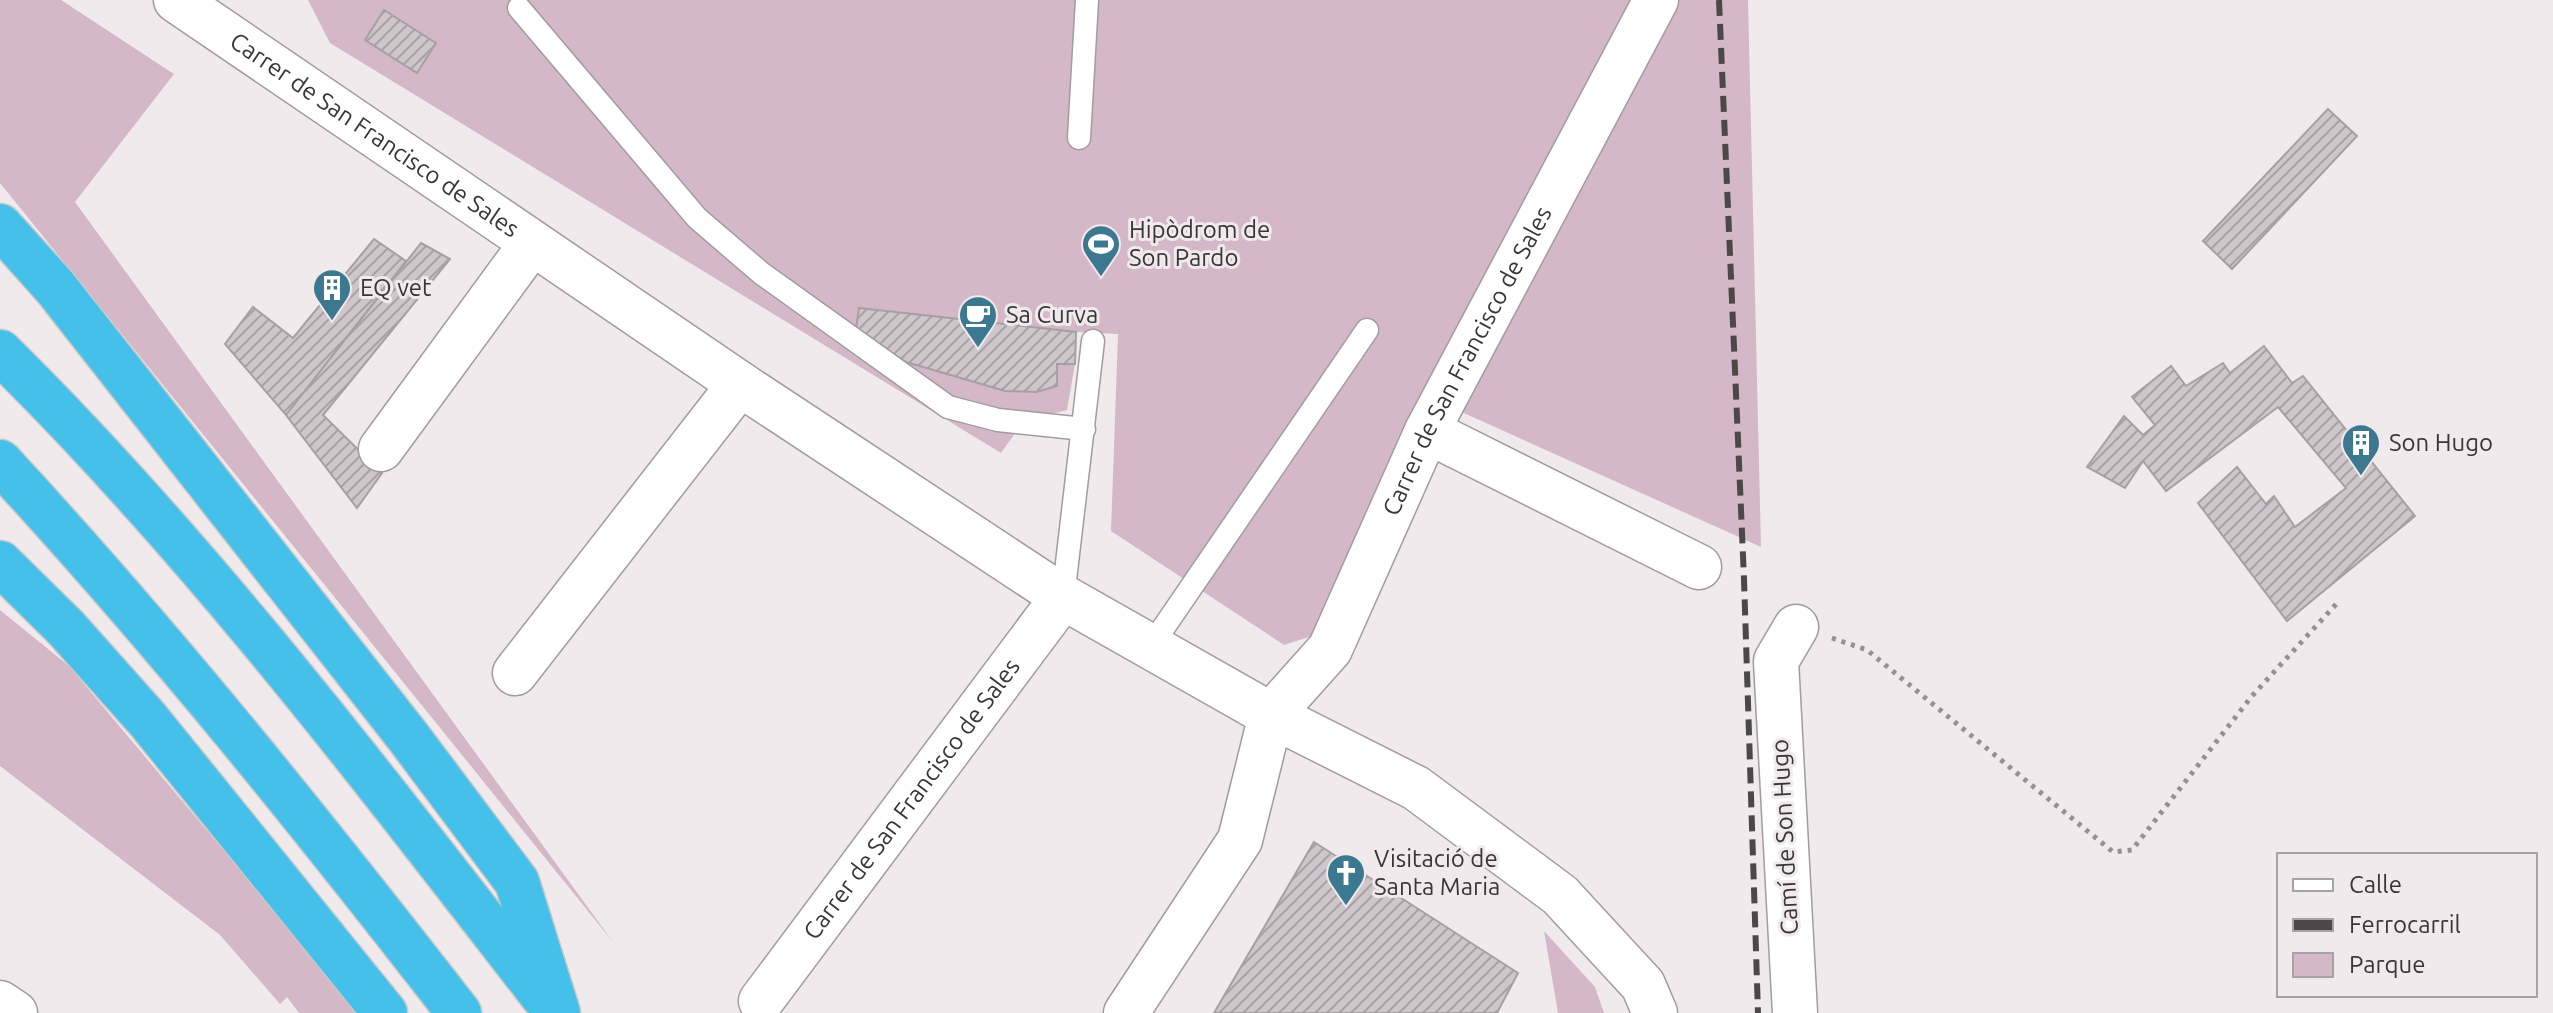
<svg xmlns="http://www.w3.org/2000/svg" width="2553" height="1013" font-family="Ubuntu,sans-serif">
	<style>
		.green { fill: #d5b8c7 }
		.building { fill: url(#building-hatch); stroke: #a7a0a3; stroke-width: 2 }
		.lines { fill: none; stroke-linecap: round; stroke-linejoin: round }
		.lane-casing { stroke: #a29b9f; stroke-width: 25 }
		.street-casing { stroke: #a29b9f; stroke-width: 47 }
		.highway-casing { stroke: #c8c7c7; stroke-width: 47 }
		.path { stroke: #959092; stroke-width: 5; stroke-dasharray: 4 6; stroke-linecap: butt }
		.lane { stroke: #fff; stroke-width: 22 }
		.street { stroke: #fff; stroke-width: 44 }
		.highway { stroke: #45c0eb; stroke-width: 44 }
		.rail { stroke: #4c4849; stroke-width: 6; stroke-dasharray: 16 8; stroke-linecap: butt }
		.labels { text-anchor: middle; stroke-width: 6; stroke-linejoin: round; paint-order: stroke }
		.street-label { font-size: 24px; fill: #393637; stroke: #f1eaed }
		.poi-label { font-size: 24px; fill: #393637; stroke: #f1eaed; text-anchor: start }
	</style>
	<defs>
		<pattern id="building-hatch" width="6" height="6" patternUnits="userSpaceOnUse" patternTransform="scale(2)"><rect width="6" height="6" fill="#cec6ca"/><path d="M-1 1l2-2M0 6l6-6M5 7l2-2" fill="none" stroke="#a8a2a5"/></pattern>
	</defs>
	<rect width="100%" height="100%" fill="#f1eaed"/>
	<path class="green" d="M0 0H61L174 74 75 202 613 942 0 183Z
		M308 0H1748L1761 547 1426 396 1312 636 1284 645 1111 531 1118 334 1076 332 1075 364 1067 410 1019 422 1018 429 1001 453 330 43Z
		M0 610 69 666 360 1013H299L287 997 280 1004 220 935 0 766Z
		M1544 931 1595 987 1604 1013H1558Z"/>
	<path class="building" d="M384 10 436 43 417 73 365 40Z
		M2328 109 2357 136 2232 269 2203 241Z
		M374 239 406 261 286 415 225 344 253 307 293 338Z
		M421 243 450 259 323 415 382 473 357 508 286 415Z
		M859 308 1076 332 1075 364H1057V386L1036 392 1005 391 906 362 855 336Z
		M2264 346 2292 383 2303 376 2415 516 2287 621 2198 503 2237 467 2266 504 2274 496 2295 527 2346 488 2278 407 2166 491 2143 461 2125 488 2087 467 2124 416 2143 435 2155 425 2132 397 2171 366 2186 386 2223 363 2230 373Z
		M1314 842 1518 973 1497 1013H1214Z"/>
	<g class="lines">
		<g class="lane-casing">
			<path id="lane" d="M519 8 697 218 761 273 948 407 998 420 1084 429
				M1079 138 1087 0
				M1063 597 1093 341
				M1151 646 1367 330"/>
		</g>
		<g class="street-casing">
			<g id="street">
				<path id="s1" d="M176 0 740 384 1063 597 1271 715 1330 649 1427 431 1656 0"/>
				<path d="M1427 431 1699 567"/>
				<path d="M381 449 532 243"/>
				<path d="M515 673 740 384"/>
				<path id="s2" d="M761 1001 1063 597"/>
				<path d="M0 1003 15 1013"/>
				<path d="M1126 1013 1240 840 1271 715 1416 788 1560 895 1643 985 1655 1013"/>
				<path d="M1795 1013 1776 661 1796 627"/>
			</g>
		</g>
		<g class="highway-casing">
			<path id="highway" d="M0 226 55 287 409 738 517 882 558 1013
				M0 352C199 548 371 775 542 995
				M0 462C163 638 312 824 459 1013
				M0 563 66 628 148 720 385 1013"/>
		</g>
		<path class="path" d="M1832 638 1867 650 2113 852 2132 850 2252 696 2339 601"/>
		<use href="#lane" class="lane"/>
		<use href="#street" class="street"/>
		<use href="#highway" class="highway"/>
		<path class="rail" d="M1719 0 1744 579 1758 1013"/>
	</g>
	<defs>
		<g id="stadium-pin" transform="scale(2)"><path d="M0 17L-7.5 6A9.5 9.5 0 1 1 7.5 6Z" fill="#3c788f" stroke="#f1eaed"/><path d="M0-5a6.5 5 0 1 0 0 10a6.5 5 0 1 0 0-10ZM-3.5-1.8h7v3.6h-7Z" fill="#fff"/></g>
		<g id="building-pin" transform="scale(2)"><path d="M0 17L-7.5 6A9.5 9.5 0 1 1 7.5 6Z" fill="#3c788f" stroke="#f1eaed"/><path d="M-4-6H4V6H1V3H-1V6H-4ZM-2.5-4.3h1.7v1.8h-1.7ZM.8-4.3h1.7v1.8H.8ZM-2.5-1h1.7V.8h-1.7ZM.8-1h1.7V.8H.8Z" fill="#fff"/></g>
		<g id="cafe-pin" transform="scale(2)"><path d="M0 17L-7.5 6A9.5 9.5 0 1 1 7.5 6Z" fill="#3c788f" stroke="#f1eaed"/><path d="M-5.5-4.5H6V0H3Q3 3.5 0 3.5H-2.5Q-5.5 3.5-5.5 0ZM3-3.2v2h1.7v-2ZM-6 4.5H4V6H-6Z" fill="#fff"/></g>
		<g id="church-pin" transform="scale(2)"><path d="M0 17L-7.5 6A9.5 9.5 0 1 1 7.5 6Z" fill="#3c788f" stroke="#f1eaed"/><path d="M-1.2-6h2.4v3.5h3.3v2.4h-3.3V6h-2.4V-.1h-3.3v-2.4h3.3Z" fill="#fff"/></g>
	</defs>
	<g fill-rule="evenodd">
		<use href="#stadium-pin" x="1101" y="244"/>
		<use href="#building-pin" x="332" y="288"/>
		<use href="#cafe-pin" x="978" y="315"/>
		<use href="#building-pin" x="2361" y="443"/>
		<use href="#church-pin" x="1346" y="873"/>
	</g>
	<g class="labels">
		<g class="street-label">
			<text dy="8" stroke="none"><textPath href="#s1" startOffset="240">Carrer de San Francisco de Sales</textPath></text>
			<text dy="8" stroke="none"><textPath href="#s1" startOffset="1716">Carrer de San Francisco de Sales</textPath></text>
			<text dy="8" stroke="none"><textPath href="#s2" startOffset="252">Carrer de San Francisco de Sales</textPath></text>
			<text transform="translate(1785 837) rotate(-93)" y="8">Camí de Son Hugo</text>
		</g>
		<g class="poi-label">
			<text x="1129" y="238">Hipòdrom de<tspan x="1129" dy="28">Son Pardo</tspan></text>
			<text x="360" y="296">EQ vet</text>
			<text x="1006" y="323">Sa Curva</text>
			<text x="2389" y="451">Son Hugo</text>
			<text x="1374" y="867">Visitació de<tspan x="1374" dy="28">Santa Maria</tspan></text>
		</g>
	</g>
	<rect x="2277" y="853" width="260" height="144" fill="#f1eaed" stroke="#a7a2a4" stroke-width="2"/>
	<rect x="2293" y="879" width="40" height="12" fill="#ffffff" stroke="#a7a2a4" stroke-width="2"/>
	<text x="2349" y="893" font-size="24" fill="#393637">Calle</text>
	<rect x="2293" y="919" width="40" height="12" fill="#4c4849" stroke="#a7a2a4" stroke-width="2"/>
	<text x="2349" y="933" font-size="24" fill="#393637">Ferrocarril</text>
	<rect x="2293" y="953" width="40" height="24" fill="#d5b8c7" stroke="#a7a2a4" stroke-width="2"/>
	<text x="2349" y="973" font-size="24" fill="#393637">Parque</text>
</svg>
